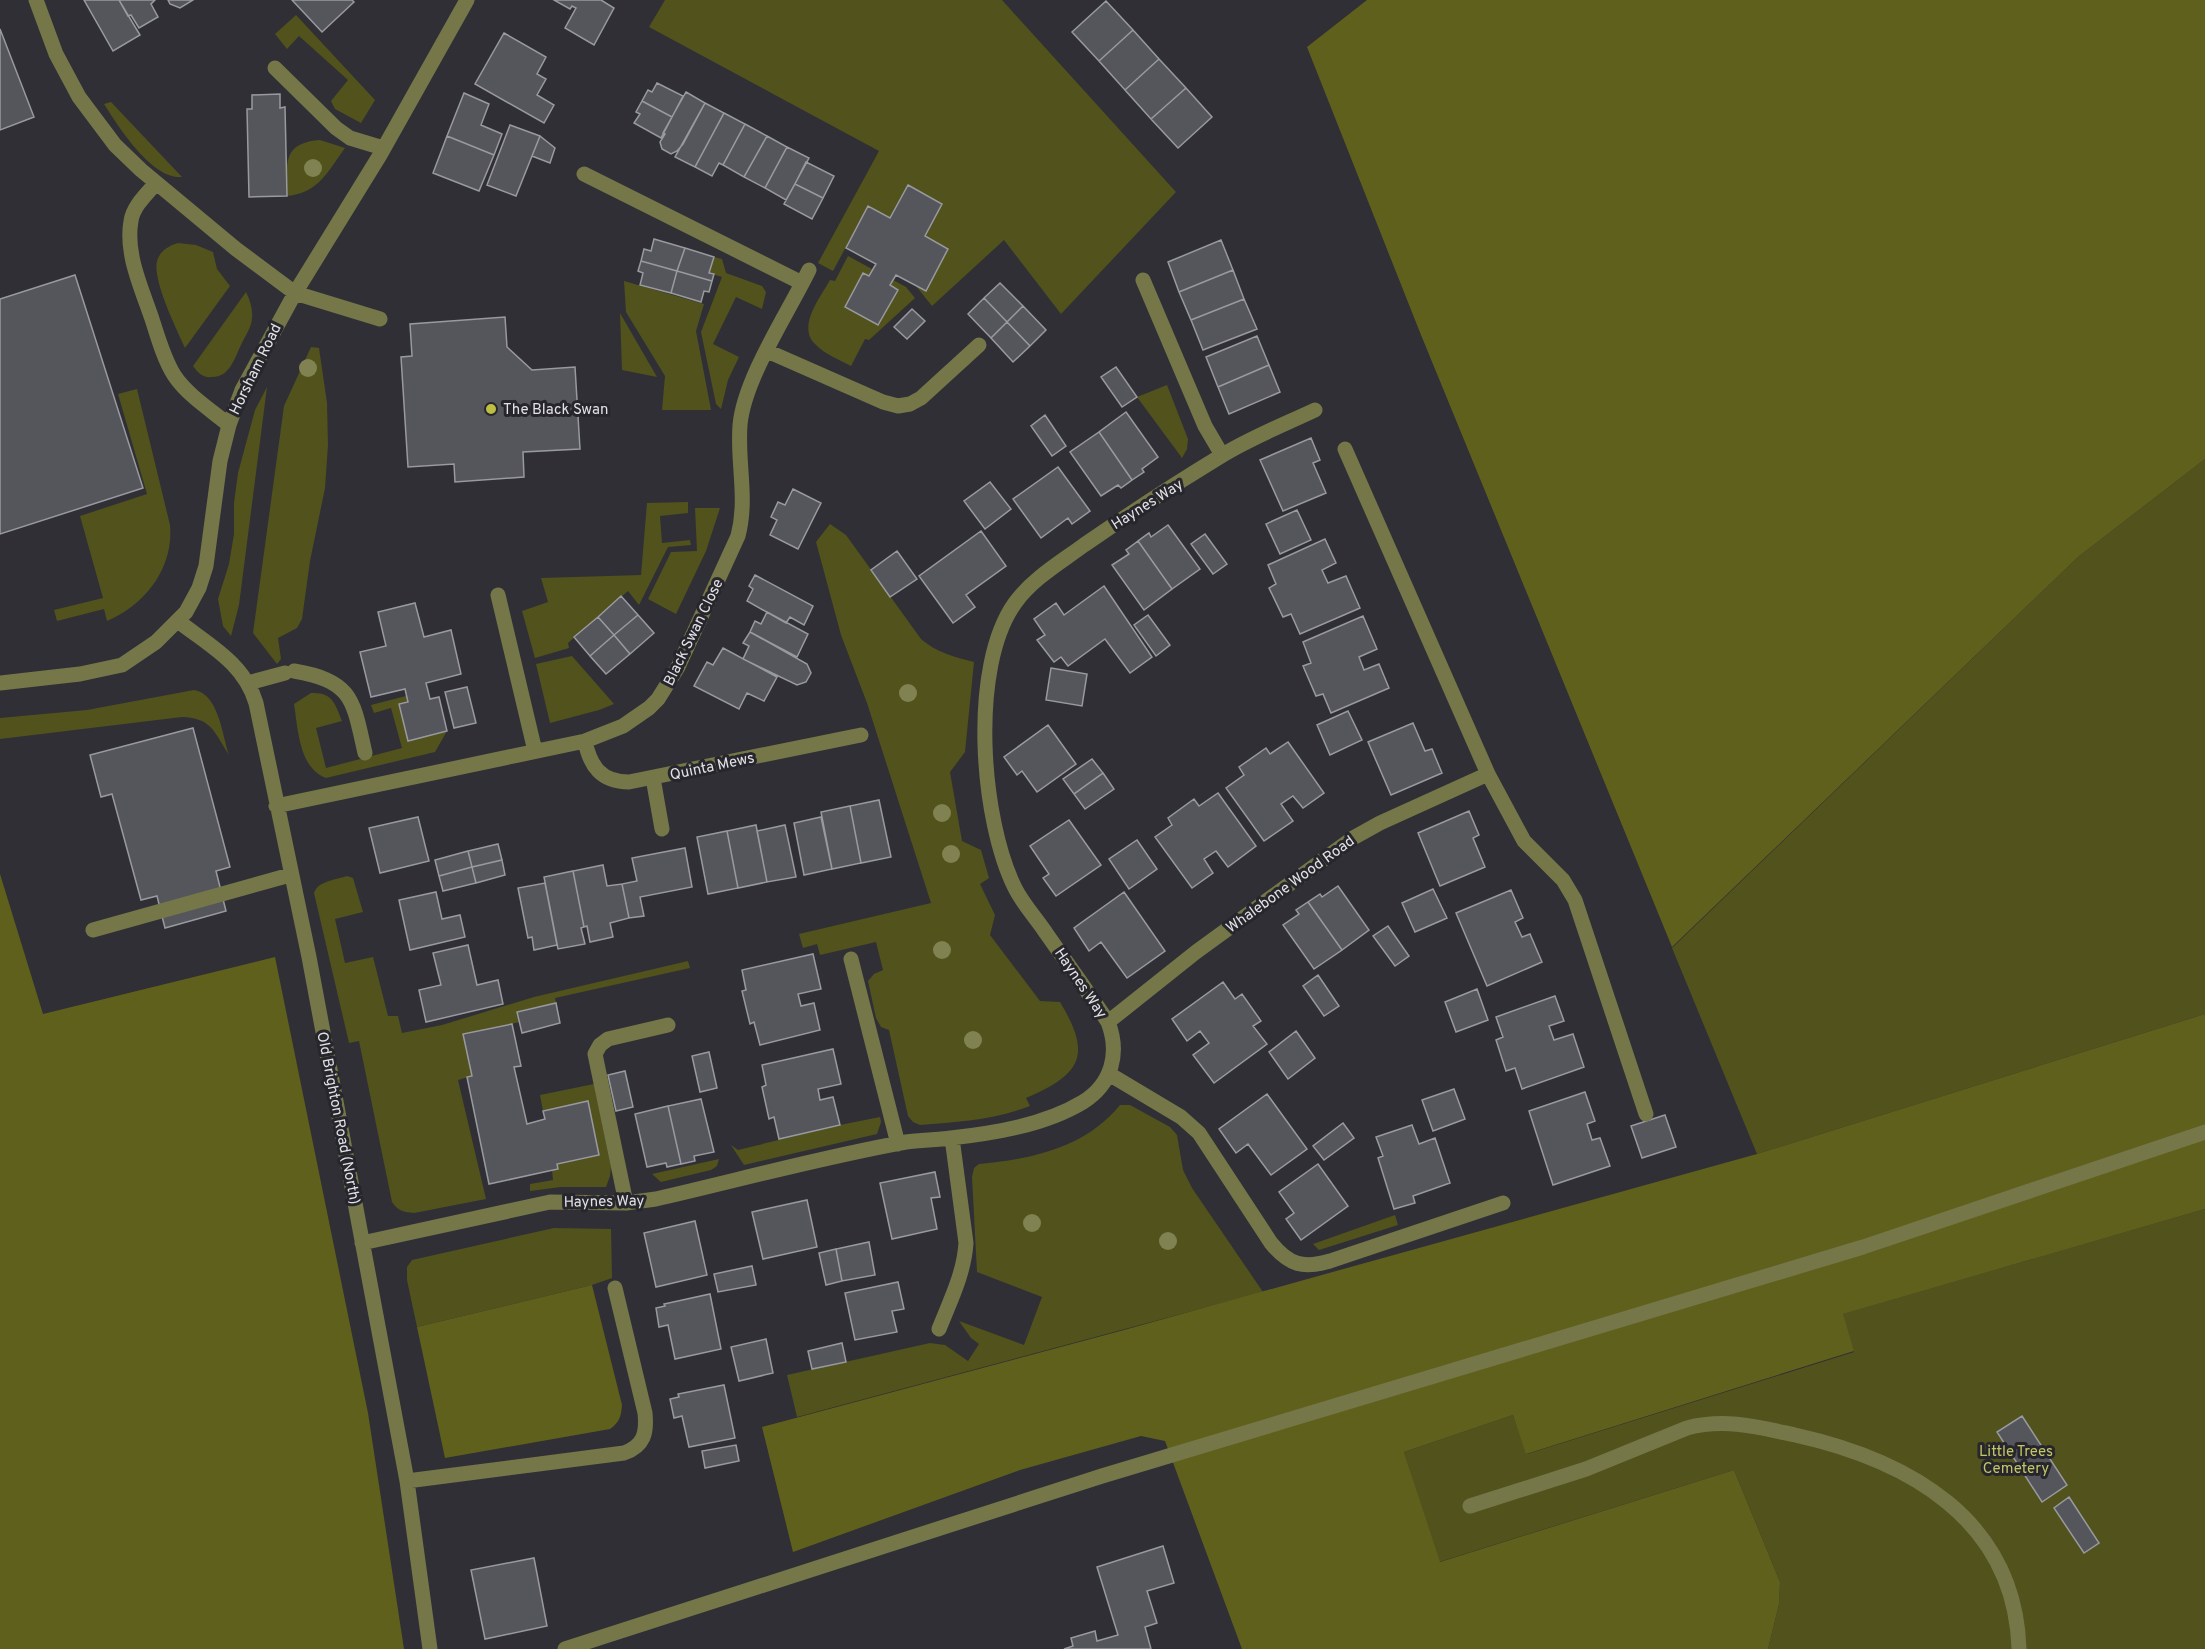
<svg xmlns="http://www.w3.org/2000/svg" width="2205" height="1649" font-family="Overpass,sans-serif">
	<style>
		.green { fill: #51521c }
		.forest { fill: #5f601c }
		.building { fill: #55555c; stroke: #9999a0; stroke-width: 1.5 }
		.lines { fill: none; stroke-linecap: round; stroke-linejoin: round }
		.minor { stroke: #757748; stroke-width: 15 }
		.tree { fill: #818251 }
		.poi-dot { fill: #bdbf43; stroke: #26262c; stroke-width: 2 }
		.labels { text-anchor: middle; stroke-width: 6; stroke-linejoin: round; paint-order: stroke }
		.street-label { font-size: 15px; fill: #e2e2e6; stroke: #26262c }
		.poi-label { font-size: 15px; fill: #e2e2e6; stroke: #26262c; text-anchor: start }
		.park-label { font-size: 15px; fill: #c3c667; stroke: #26262c }
	</style>
	<rect width="100%" height="100%" fill="#302f36"/>
	<path class="green" d="M665 0H1002L1176 192 1061 314 1004 240 932 306 916 286 948 249 925 236 942 204 908 185 890 218 868 206 833 271 818 263 879 151 649 27Z
		M296 15 375 100 361 123 335 109 331 101 348 80 299 36 287 49 275 34Z
		M111 102 182 177C152 180 118 126 104 104Z
		M320 140 345 148C328 171 319 193 287 196 287 165 281 143 320 140Z
		M178 243 196 245 213 252 217 269 230 286 185 348C177 330 152 280 157 261 160 251 168 246 178 243Z
		M848 256 872 269 869 276 863 273 845 307 878 325 898 290 890 285 893 280 906 287 915 298 869 340 865 339 851 366C840 360 824 354 815 344 797 326 820 298 830 280L835 281Z
		M714 257 722 259 726 273 762 286 766 292 762 309 736 297 713 344 739 357 728 380 721 409 716 404 701 332 722 277 709 273Z
		M624 281 704 304 696 331 711 410H662L665 376 626 312Z
		M246 292C251 302 254 313 251 324 249 331 244 338 241 345 234 359 230 377 212 377 203 378 198 373 193 366Z
		M620 313 657 377 622 370Z
		M311 347 319 348 327 403 328 445 325 488 310 561 302 619 297 628 278 638 281 659 277 664 253 633 284 406Z
		M1167 385 1188 439 1187 449 1182 458 1137 397Z
		M267 387 239 605 231 636 223 626 218 599 229 564 234 534V503L238 473 255 410Z
		M137 389 170 525C174 568 145 605 107 621L104 609 57 621 54 610 103 598 80 516 147 494 118 394Z
		M2205 459V1014L1757 1154 1672 948 2078 557Z
		M688 502V513L660 516 662 543 690 540 691 545 668 547 639 605 628 591 568 643 569 648 535 658 522 611 548 602 541 578 641 575 647 503Z
		M695 508H720L706 551 676 614 648 599 671 552 697 551Z
		M830 524 846 535 921 639C936 652 954 657 974 662L965 752 950 772 962 841 981 850 989 878 980 884 995 915 990 935 1040 1001 1060 1002C1092 1055 1082 1074 1026 1098L1030 1106C994 1120 958 1122 920 1125L913 1122 908 1116 889 1030 881 1027 876 1018 868 981 874 974 883 970 876 942 820 955 817 944 803 948 799 934 931 903 867 703 841 635 816 542Z
		M572 656 614 704 599 710 550 723 536 664Z
		M194 690C219 694 222 735 229 755 214 732 212 718 182 717L0 739V718L87 710Z
		M311 693C332 692 335 703 342 721L316 728 326 768 402 748 391 708 374 713 371 705 406 696 408 702 399 704 408 741 447 731 435 752 326 778C299 768 298 729 294 704Z
		M347 876 353 878 363 912 335 919 345 963 373 957 388 1016H398L402 1033 442 1025 534 997 688 961 690 968 555 998 556 1003 520 1022 464 1034 472 1076 458 1080 486 1199 414 1213C404 1212 398 1211 392 1202L359 1041 349 1043 314 893C318 881 335 880 347 876Z
		M594 1084 611 1167 610 1176 606 1187H561L530 1191V1184L553 1180 552 1170 557 1164 599 1154 588 1101 543 1111 540 1095Z
		M1120 1105H1130L1170 1127 1177 1135 1183 1170 1192 1188 1263 1292 797 1417 787 1375 930 1343 945 1345 968 1361 979 1344 971 1338 959 1321 1024 1345 1042 1297 977 1272 972 1177 974 1168 979 1164C1032 1159 1085 1148 1120 1105Z
		M880 1117 881 1122 877 1134 744 1165 731 1145 738 1150 840 1125Z
		M719 1159 717 1166 711 1170 661 1182 652 1174Z
		M2205 1209V1649H1768L1779 1604 1780 1582 1734 1470 1439 1562 1404 1452 1513 1415 1527 1454 1854 1352 1842 1314Z
		M1395 1215 1398 1225 1319 1250 1313 1244Z
		M554 1228 611 1229 612 1278 592 1285 417 1327 407 1280V1267L412 1260Z"/>
	<path class="forest" d="M1367 0H2205V459L2078 557 1672 947 1419 330 1307 47Z
		M0 874 43 1014 275 957 368 1413 404 1649H0Z
		M2205 1014V1209L1843 1314 1854 1351 1526 1454 1513 1415 1404 1452 1440 1562 1734 1470 1780 1582 1779 1604 1768 1649H1242L1165 1441 1141 1436 1020 1470 793 1552 762 1427 1124 1330 1757 1154Z
		M592 1285 622 1405C621 1416 620 1422 610 1429L445 1458 417 1327Z"/>
	<path class="building" d="M84 0H119L140 35 113 51Z
		M119 0H155L151 4 158 17 139 28 131 15 128 16Z
		M168 0H193L180 8 170 4Z
		M292 0H352L354 2 322 32Z
		M554 0H601L614 8 594 45 565 28 576 8 572 6 570 9Z
		M1106 1 1133 30 1099 61 1072 32Z
		M0 29 34 117 0 130Z
		M1133 30 1159 59 1125 90 1099 61Z
		M504 33 546 57 537 74 546 79 537 95 554 105 544 123 475 84Z
		M1159 59 1186 88 1151 119 1125 90Z
		M657 83 683 96 672 117 642 101 648 90 652 92Z
		M1186 88 1212 117 1178 148 1151 119Z
		M686 92 705 103 683 144 677 151 671 154 662 149 660 142 665 134 663 133Z
		M464 93 489 104 481 125 502 134 494 155 447 136Z
		M280 94V108L285 107 287 196 249 197 247 109H252V95Z
		M642 101 672 117 661 138 634 123 640 114 636 112Z
		M705 103 724 113 695 167 675 157Z
		M724 113 745 124 723 165 719 163 712 176 695 167Z
		M745 124 767 136 744 177 723 165Z
		M510 125 540 136 516 196 487 185Z
		M447 136 494 155 479 191 433 173Z
		M540 136 555 148 550 163 532 156Z
		M767 136 787 147 765 188 744 177Z
		M787 147 809 158 786 200 765 188Z
		M806 162 834 176 823 198 795 184Z
		M795 184 823 198 812 219 784 204Z
		M908 185 942 204 925 236 948 249 926 291 896 275 890 285 898 290 878 325 845 307 863 273 869 276 876 264 846 248 868 206 890 218Z
		M654 239 685 248 677 271 641 261 644 249 651 251Z
		M1221 240 1233 270 1179 292 1168 262Z
		M685 248 714 257 709 273 714 274 712 281 677 271Z
		M641 261 677 271 671 293 640 285 643 273 638 271Z
		M1233 270 1244 299 1191 320 1179 292Z
		M677 271 712 281 709 292 704 291 701 302 671 293Z
		M75 275 143 488 0 534V299Z
		M1000 283 1023 306 1007 322 984 298Z
		M984 298 1007 322 991 338 968 314Z
		M1244 299 1257 329 1203 350 1191 320Z
		M1023 306 1046 330 1030 346 1007 322Z
		M912 309 925 321 907 339 894 327Z
		M505 317 507 347 532 370 575 367 580 449 523 452 524 477 455 482 454 464 408 467 401 357 412 356 410 324Z
		M1007 322 1030 346 1013 362 991 338Z
		M1257 336 1269 365 1218 387 1206 357Z
		M1269 365 1280 392 1229 414 1218 387Z
		M1116 367 1137 397 1122 407 1101 377Z
		M1126 412 1158 457 1142 469 1144 472 1132 480 1099 432Z
		M1045 415 1066 446 1052 456 1031 426Z
		M1099 432 1132 480 1121 488 1118 485 1101 496 1070 452Z
		M1311 438 1320 460 1313 463 1326 493 1283 511 1260 460Z
		M1058 467 1090 511 1072 524 1068 518 1041 538 1013 499Z
		M990 482 1011 509 985 529 964 501Z
		M793 489 821 503 798 549 770 535 777 520 771 517 778 502 785 505Z
		M1297 510 1311 540 1280 554 1266 524Z
		M1168 525 1200 569 1172 589 1138 541 1149 533 1151 537Z
		M981 531 1006 566 966 595 975 607 953 623 919 576Z
		M1205 534 1227 564 1213 574 1191 544Z
		M1325 539 1336 563 1322 570 1328 583 1346 576 1360 608 1300 634 1291 614 1283 617 1269 588 1276 584 1268 565Z
		M1138 541 1172 589 1144 610 1112 565 1129 554 1126 550Z
		M897 551 917 579 890 597 871 570Z
		M755 575 813 606 804 625 790 617 786 623 747 601 753 589 749 586Z
		M1104 586 1152 657 1130 673 1105 639 1068 666 1061 657 1054 662 1037 640 1045 635 1034 619 1056 603 1064 615Z
		M621 596 638 615 614 635 598 617Z
		M415 603 424 637 451 630 461 674 426 683 430 699 439 697 447 731 408 741 399 704 408 702 405 689 371 697 360 652 386 646 378 612Z
		M767 612 808 634 797 657 750 632 755 621 761 624Z
		M638 615 654 633 630 654 614 635Z
		M1148 615 1170 645 1156 656 1134 625Z
		M1363 616 1377 649 1359 657 1364 670 1379 664 1389 688 1331 713 1323 694 1316 696 1303 666 1311 663 1303 642Z
		M598 617 614 635 590 656 574 637Z
		M750 632 807 664 811 673 806 682 797 685 743 659 749 646 743 643Z
		M614 635 630 654 606 674 590 656Z
		M723 648 777 677 764 701 747 693 739 709 694 686 707 662 713 665Z
		M1051 668 1087 674 1082 706 1046 700Z
		M467 687 476 723 454 728 445 692Z
		M1348 711 1362 740 1330 755 1317 725Z
		M1413 723 1425 751 1432 749 1442 773 1391 795 1368 742Z
		M1048 725 1076 764 1037 792 1022 771 1017 775 1004 757Z
		M193 728 230 867 216 871 226 911 165 928 157 896 141 900 112 794 101 797 90 755Z
		M1288 742 1324 793 1303 808 1293 796 1281 804 1293 821 1264 841 1226 788 1244 775 1239 767 1266 748 1270 754Z
		M1092 759 1103 773 1074 794 1063 779Z
		M1103 773 1114 789 1085 809 1074 794Z
		M1218 793 1256 846 1228 867 1216 851 1204 859 1213 873 1192 888 1155 837 1172 825 1168 818 1194 799 1199 806Z
		M879 800 891 857 861 863 850 806Z
		M850 806 861 863 832 869 821 812Z
		M1469 811 1479 835 1473 838 1485 867 1440 886 1418 833Z
		M418 817 429 861 380 873 369 828Z
		M821 817 832 869 804 875 794 823Z
		M1069 820 1101 865 1056 896 1043 878 1049 874 1030 846Z
		M756 825 767 882 738 888 727 831Z
		M785 825 796 877 767 882 757 831Z
		M727 831 738 888 708 894 697 837Z
		M1137 840 1157 869 1129 889 1109 859Z
		M498 844 502 860 472 867 468 851Z
		M685 848 692 887 640 897 644 916 629 918 622 884 637 881 632 858Z
		M468 851 472 867 439 876 435 860Z
		M502 860 505 875 476 883 472 867Z
		M603 865 607 886 622 884 629 918 610 923 613 937 590 942 587 926 584 927 573 871Z
		M472 867 476 883 443 891 439 876Z
		M573 871 584 927 581 928 585 944 558 949 544 877Z
		M545 883 557 945 534 950 532 937 528 938 518 888Z
		M1338 886 1369 930 1342 950 1308 902 1320 894 1322 897Z
		M1433 889 1447 918 1415 932 1402 903Z
		M1511 890 1523 918 1515 922 1522 937 1530 934 1542 962 1487 986 1456 913Z
		M436 892 442 919 460 915 465 937 410 950 399 900Z
		M1124 892 1165 951 1127 978 1101 942 1089 951 1074 928Z
		M1308 902 1342 950 1314 969 1283 925 1299 914 1296 910Z
		M1388 926 1409 956 1395 966 1373 936Z
		M468 945 477 985 498 980 503 1004 426 1022 419 990 441 985 433 953Z
		M813 954 821 989 798 994 801 1006 814 1003 820 1030 760 1045 754 1022 750 1024 742 991 746 990 742 970Z
		M1318 975 1339 1006 1324 1016 1303 986Z
		M1223 982 1235 999 1242 994 1261 1021 1253 1026 1267 1044 1214 1083 1193 1055 1209 1043 1200 1031 1187 1041 1172 1019Z
		M1477 989 1488 1020 1456 1032 1445 1002Z
		M1555 996 1564 1021 1549 1026 1554 1040 1573 1034 1584 1067 1522 1089 1515 1068 1506 1071 1496 1040 1503 1037 1496 1017Z
		M556 1003 560 1023 522 1033 517 1012Z
		M512 1024 521 1066 514 1067 527 1124 545 1119 543 1111 588 1101 599 1155 557 1164 558 1169 489 1184 467 1077 472 1076 463 1034Z
		M1296 1031 1315 1058 1288 1079 1269 1052Z
		M833 1049 841 1084 818 1089 820 1100 833 1097 840 1125 779 1139 774 1117 769 1119 762 1087 766 1085 762 1065Z
		M709 1052 717 1088 700 1092 692 1056Z
		M625 1071 633 1107 616 1111 608 1075Z
		M1454 1089 1465 1119 1433 1131 1422 1100Z
		M1585 1092 1595 1121 1587 1124 1592 1140 1600 1138 1610 1166 1553 1185 1529 1111Z
		M1267 1094 1307 1149 1271 1175 1248 1144 1236 1153 1219 1129Z
		M701 1099 714 1152 694 1156 695 1161 681 1164 668 1106Z
		M668 1106 681 1164 667 1167 666 1163 647 1167 635 1114Z
		M1665 1115 1676 1147 1642 1158 1631 1126Z
		M1343 1123 1354 1138 1324 1160 1313 1146Z
		M1412 1125 1419 1144 1435 1138 1450 1183 1413 1196 1415 1203 1394 1209 1378 1158 1383 1156 1376 1137Z
		M1318 1164 1348 1206 1301 1240 1286 1219 1294 1213 1279 1192Z
		M935 1172 940 1197 931 1198 937 1229 892 1239 880 1183Z
		M807 1200 817 1247 763 1259 752 1212Z
		M695 1221 707 1275 656 1287 644 1233Z
		M869 1242 875 1275 842 1281 836 1249Z
		M836 1249 842 1281 826 1285 819 1253Z
		M752 1266 756 1285 718 1292 714 1274Z
		M898 1282 904 1309 892 1311 897 1332 855 1340 845 1293Z
		M710 1294 721 1349 675 1359 668 1325 659 1327 656 1308 665 1306 664 1304Z
		M766 1339 773 1373 739 1381 731 1347Z
		M842 1343 846 1362 812 1369 808 1351Z
		M724 1385 735 1438 689 1447 682 1416 674 1418 670 1399 679 1397 678 1394Z
		M2022 1416 2067 1485 2042 1502 1997 1432Z
		M736 1445 739 1461 705 1468 702 1451Z
		M2069 1497 2099 1543 2084 1553 2054 1508Z
		M1163 1546 1174 1583 1147 1591 1157 1623 1145 1627 1151 1649H1064L1073 1646 1071 1638 1095 1631 1097 1641 1118 1635 1097 1567Z
		M534 1558 547 1626 485 1639 471 1570Z"/>
	<g class="lines">
		<path class="minor" d="M36 0 56 54 79 97 115 145 141 170 236 249 295 293 380 319
			M275 68 336 128 350 138 383 148
			M584 174 802 283
			M156 183C147 194 133 206 131 221 125 254 142 289 152 319 158 338 164 359 174 375 187 395 211 410 229 425
			M1143 280 1205 426 1222 455
			M767 351 883 402 898 406 910 404 921 398 979 345
			M498 595 535 751
			M178 621C210 646 244 663 256 703L309 957 407 1481 430 1649
			M294 671C353 681 353 700 365 753
			M0 683 80 674 122 665 156 642 186 612 199 588 206 566 220 461 229 425 242 390 295 293 380 155 467 0
			M248 683 285 673
			M585 741C590 766 601 782 629 782L861 735
			M1488 774 1524 841 1563 880 1575 900 1646 1114
			M653 778 662 829
			M276 806 585 741 623 726 649 708 658 699 678 667 738 536C748 498 737 463 740 425 744 379 788 313 809 270
			M93 930 290 875
			M851 959 898 1144
			M1108 1022 1196 952 1353 838 1380 823 1488 774 1345 449
			M1109 1074 1181 1117 1199 1133 1271 1243C1289 1265 1303 1269 1330 1261L1503 1203
			M626 1203 595 1054 600 1045 608 1039 668 1025
			M362 1243 550 1202 626 1203 656 1199C739 1180 822 1157 906 1142 921 1140 936 1140 951 1138 995 1133 1045 1125 1083 1102 1112 1084 1120 1053 1108 1022 1088 992 1067 963 1046 933 1036 918 1023 904 1015 888 981 820 969 667 1015 603 1032 579 1061 562 1084 545 1129 514 1175 484 1221 456 1250 438 1283 425 1315 410
			M939 1329C950 1301 964 1274 966 1243L952 1138
			M407 1481 624 1453C644 1446 647 1433 645 1413L615 1288
			M1470 1506 1586 1469 1687 1428C1725 1418 1758 1427 1795 1435 1908 1460 2015 1519 2019 1649
			M565 1649 1102 1476 1863 1247 2205 1132"/>
	</g>
	<g class="tree">
		<circle cx="313" cy="168" r="9"/>
		<circle cx="308" cy="368" r="9"/>
		<circle cx="908" cy="693" r="9"/>
		<circle cx="942" cy="813" r="9"/>
		<circle cx="951" cy="854" r="9"/>
		<circle cx="942" cy="950" r="9"/>
		<circle cx="973" cy="1040" r="9"/>
		<circle cx="1032" cy="1223" r="9"/>
		<circle cx="1168" cy="1241" r="9"/>
	</g>
	<circle class="poi-dot" cx="491" cy="409" r="6"/>
	<g class="labels">
		<g class="street-label">
			<text transform="translate(255 369) rotate(-64)" y="5">Horsham Road</text>
			<text transform="translate(1147 504) rotate(-32)" y="5">Haynes Way</text>
			<text transform="translate(693 632) rotate(-64)" y="5">Black Swan Close</text>
			<text transform="translate(712 766) rotate(-12)" y="5">Quinta Mews</text>
			<text transform="translate(1290 884) rotate(-36)" y="5">Whalebone Wood Road</text>
			<text transform="translate(1081 983) rotate(56)" y="5">Haynes Way</text>
			<text transform="translate(339 1118) rotate(79)" y="5">Old Brighton Road (North)</text>
			<text transform="translate(604 1201) rotate(-1)" y="5">Haynes Way</text>
		</g>
		<g class="poi-label">
			<text x="503" y="414">The Black Swan</text>
		</g>
		<g class="park-label">
			<text x="2016" y="1456">Little Trees<tspan x="2016" dy="17">Cemetery</tspan></text>
		</g>
	</g>
</svg>
